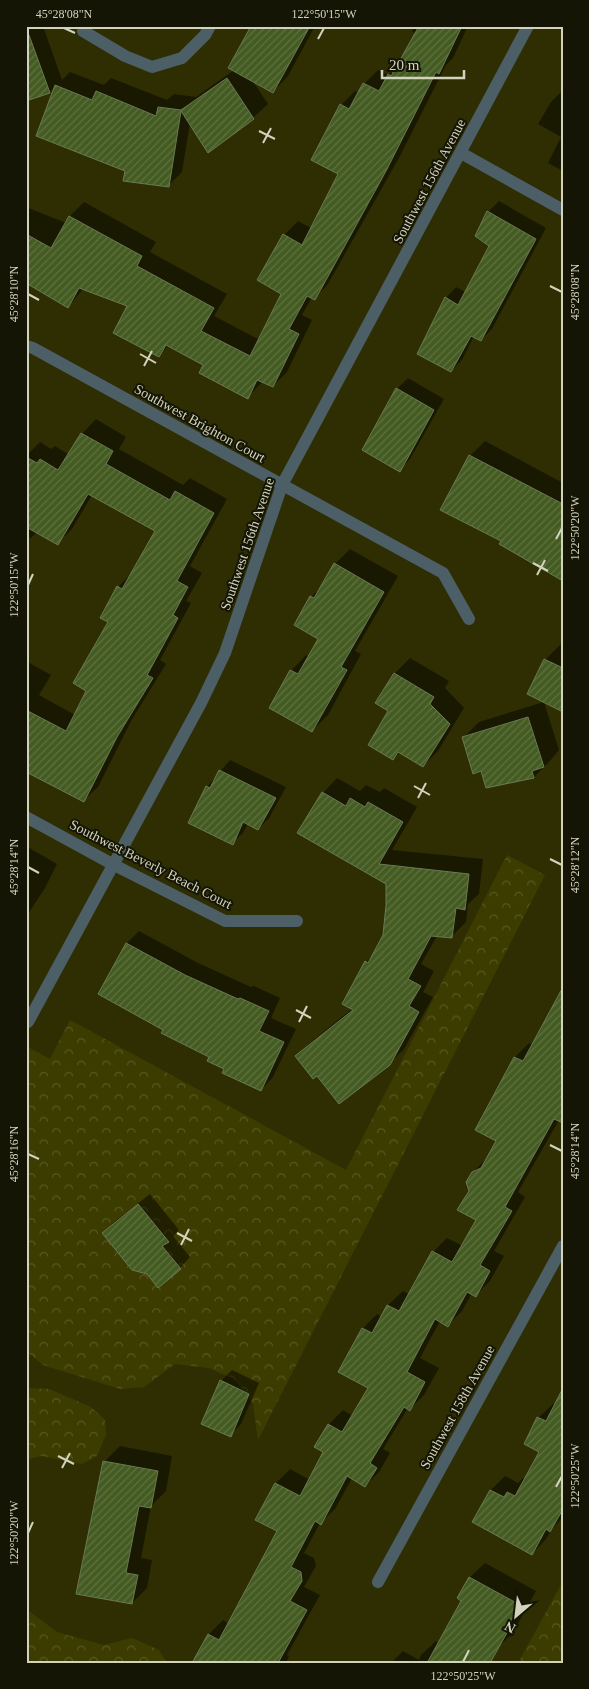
<svg xmlns="http://www.w3.org/2000/svg" width="589" height="1689" font-family="Georgia,serif">
	<style>
		.forest { fill: url(#forest-crowns) }
		.shadow { fill: #0007 }
		.building { fill: url(#building-hatch); stroke: #697a54 }
		.lines { fill: none; stroke-linecap: round; stroke-linejoin: round }
		.service { stroke: #4c5f67; stroke-width: 12 }
		.minor { stroke: #4c5f67; stroke-width: 12 }
		.ticks { fill: none; stroke: #d2d3bd; stroke-width: 2 }
		.labels { text-anchor: middle; stroke-width: 4; stroke-linejoin: round; paint-order: stroke }
		.street-label { font-size: 14px; fill: #d2d3bd; stroke: #151505 }
		.neatline { fill: none; stroke: #d2d3bd; stroke-width: 2 }
		.ticks-label { font-size: 12px; text-anchor: middle; fill: #d2d3bd }
	</style>
	<defs>
		<pattern id="forest-crowns" width="20" height="18" patternUnits="userSpaceOnUse" patternTransform="scale(1.25)"><rect width="20" height="18" fill="#3d3c00"/><path d="M2 6a3 3 0 1 1 6 0M12 15a3 3 0 1 1 6 0" fill="none" stroke="#585723"/></pattern>
		<pattern id="building-hatch" width="6" height="6" patternUnits="userSpaceOnUse" patternTransform="scale(1.25)"><rect width="6" height="6" fill="#445b22"/><path d="M-1 1l2-2M0 6l6-6M5 7l2-2" fill="none" stroke="#5e7240"/></pattern>
	</defs>
	<rect width="100%" height="100%" fill="#2f2e03"/>
	<path class="forest" d="M507 855 545 875 258 1440 253 1403 234 1379 209 1368 175 1364 144 1387 120 1389 43 1365 26 1351V1046L50 1059 70 1020 346 1170Z
		M26 1388 49 1389 91 1407 105 1420 106 1435 97 1456 82 1464 41 1456 26 1460Z
		M563 1581V1663H518Z
		M26 1609 57 1632 104 1645 132 1638 159 1650 167 1663H26Z"/>
	<path class="shadow" d="M26 26H43L62 80 70 72 104 85 111 78 167 100 174 94 196 97 234 70 253 26H315L288 76 273 92 252 80 268 104 253 118 190 123 182 172 168 186 126 170 56 86 50 92 26 100Z
		M415 26H468L453 58 446 65 400 156 328 284 315 298 312 297 302 315 312 320 287 372 273 386 263 381 248 397 205 364 169 345 159 356 128 306 84 288 68 307 26 281V207L66 223 70 216 84 202 156 242 150 252 227 294 214 316 260 340 282 293 284 235 298 221 311 228 340 173 341 105 355 91 359 93 364 84 378 70 388 75 398 66 416 34 412 31Z
		M562 91H563V171L548 163 561 137 538 124 551 102Z
		M499 201 546 228 492 329 481 340 474 336 462 360 451 371 446 298 456 287 465 292 490 245 488 212Z
		M408 378 444 399 410 459 400 470 397 389Z
		M96 419 126 437 119 449 183 485 190 478 227 499 190 566 202 573 186 601 191 603 160 660 166 664 131 721 98 787 83 801 26 753V661L51 675 39 695 75 715 88 691 110 622 118 587 132 573 156 531 92 495 72 529 58 543 37 532 31 538 26 535V456L40 442 51 449 55 446 69 455 82 434Z
		M485 441 563 483V539L503 540 442 510 470 456Z
		M350 549 398 576 355 651 361 654 328 715 312 731 291 671 306 655 309 657 319 638 311 597 322 586 335 564Z
		M563 638V710L545 660 560 645Z
		M410 658 449 681 445 688 464 708 438 751 423 766 400 752 393 759 390 711 377 703 395 673Z
		M544 702 559 750 549 762 534 777 481 770 463 738 479 722Z
		M230 760 286 787 269 818 258 829 248 823 243 833 232 843 207 787Z
		M337 778 360 791 366 785 380 792 384 788 417 807 392 850 483 859 479 894 468 904 466 922 451 937 437 936 421 964 434 971 423 992 433 997 404 1049 389 1064 317 1075 297 1056 311 1042 353 1008 366 962 373 955 384 936 387 883 323 793Z
		M26 846 57 864 45 888 26 917Z
		M139 931 198 963 251 987 254 986 280 998 271 1018 296 1029 273 1077 261 1090 225 1068 211 1056 100 994 127 943Z
		M529 1043 533 1045 559 1120 518 1192 525 1197 494 1251 504 1256 490 1281 476 1295 472 1293 462 1311 448 1325 440 1321 420 1358 439 1368 424 1395 410 1409 408 1408 383 1449 390 1453 379 1472 365 1486 352 1478 335 1509 320 1523 304 1553 314 1558 316 1566 304 1587 320 1595 287 1655 289 1656 286 1663H196L194 1662 209 1634 223 1620 229 1624 279 1531 257 1519 276 1483 290 1469 310 1480 325 1452 316 1447 329 1424 343 1410 353 1416 370 1387 340 1371 363 1328 377 1314 382 1317 388 1305 403 1291 410 1295 433 1252 447 1238 463 1246 478 1220 470 1191 473 1172 487 1158 498 1141 477 1129 515 1057Z
		M150 1194 179 1230 173 1236 190 1257 180 1268 148 1273 103 1233 114 1222Z
		M232 1370 259 1383 241 1424 230 1435 221 1381Z
		M563 1391V1517L552 1529 546 1539 532 1554 474 1522 491 1490 505 1476 518 1483 523 1478 526 1480 541 1451 538 1418 553 1404 555 1405Z
		M120 1446 172 1456 166 1491 151 1506 141 1558 152 1560 147 1588 132 1603 104 1462Z
		M485 1563 536 1591 512 1634 497 1648 474 1663H391L403 1651 419 1660 421 1655 436 1641 440 1643 463 1601 459 1598 470 1577Z"/>
	<path class="building" d="M251 26H310L273 93 228 68Z
		M419 26H462L439 74 436 72 386 171 315 300 307 296 289 329 299 334 273 387 257 380 248 399 199 373 203 365 166 345 159 357 113 333 127 306 79 288 68 308 26 283V234L51 248 69 216 142 256 137 266 214 308 201 331 250 356 281 294 257 280 283 234 302 245 338 174 311 160 340 104 349 109 363 83 379 91 388 74 391 76Z
		M26 35H29L50 93 26 101Z
		M227 78 254 119 208 153 181 111 169 187 123 181 125 171 36 136 55 85 92 100 96 91 156 116 158 107 181 110Z
		M487 211 536 239 481 341 471 336 451 372 417 354 445 297 458 305 489 246 475 236Z
		M396 388 434 410 400 472 362 450Z
		M81 433 113 451 106 464 170 500 175 491 214 513 177 581 188 587 173 615 178 618 147 675 153 678 117 737 84 802 26 772V710L66 731 86 691 73 683 108 622 100 618 117 586 122 589 155 531 88 494 58 545 26 527V457L37 463 40 459 58 470Z
		M469 455 563 504V581L499 544 501 541 440 510Z
		M334 563 384 592 341 667 347 670 312 732 269 708 290 670 298 674 318 639 294 625 310 596 314 598Z
		M544 659 563 668V712L527 694Z
		M394 673 434 697 430 704 450 724 423 767 398 752 393 760 368 745 388 711 375 703Z
		M528 717 544 767 532 771 534 778 486 788 481 771 473 774 462 737Z
		M219 770 276 798 258 830 243 822 233 845 188 823 206 786 210 788Z
		M322 792 346 806 350 798 365 807 368 802 403 822 379 864 469 874 465 910 456 908 452 938 431 936 408 979 421 986 409 1006 419 1012 390 1065 339 1104 317 1076 313 1079 295 1056 353 1010 342 1004 365 961 368 963 383 935 386 905V884L297 833Z
		M126 943 185 975 238 999 240 998 269 1011 259 1031 284 1042 261 1091 222 1073 224 1069 207 1061 209 1057 161 1033 163 1030 98 994Z
		M563 987V1123L554 1119 505 1207 512 1211 480 1265 490 1271 476 1297 467 1292 448 1327 435 1319 407 1372 425 1382 410 1411 404 1407 370 1463 377 1468 365 1487 347 1476 321 1525 315 1521 291 1567 301 1572 302 1581 290 1601 307 1610 278 1663H192L208 1634 219 1640 277 1531 255 1520 275 1483 300 1496 323 1452 314 1447 328 1424 342 1432 368 1388 338 1372 362 1328 372 1333 387 1305 399 1311 432 1251 452 1262 476 1220 457 1210 469 1191 466 1182 472 1172 481 1168 496 1141 475 1130 514 1057 523 1061Z
		M138 1204 169 1242 162 1246 181 1269 158 1288 147 1274 132 1270 102 1233Z
		M220 1380 249 1394 231 1437 201 1424Z
		M563 1388V1509L550 1532 546 1529 532 1555 472 1522 490 1490 504 1497 507 1492 515 1496 539 1452 524 1444 537 1417 546 1421Z
		M103 1461 158 1471 151 1508 139 1506 126 1573 138 1575 132 1604 76 1594Z
		M469 1577 522 1606 490 1663H427L461 1601 457 1598Z"/>
	<g class="lines">
		<path class="service" d="M461 153 563 210"/>
		<path class="minor" d="M83 31 125 56 152 67 182 58 205 35 210 26
			M26 346 33 348 443 573 469 619
			M26 817 114 865 225 921H297
			M28 1022 201 703 225 653 282 485 528 26
			M378 1582 563 1246"/>
	</g>
	<path class="ticks" d="M64 28 75 33M318 39 324 28M259 131 275 139M263 143 271 128M550 286 562 292M28 294 39 300M140 354 156 363M144 366 152 351M556 539 562 528M533 563 548 571M537 575 545 560M28 585 33 574M414 786 430 795M418 798 426 783M550 859 562 865M28 867 39 873M296 1010 311 1018M299 1022 307 1006M550 1145 562 1151M28 1154 39 1159M177 1233 192 1241M181 1245 189 1229M58 1456 74 1464M62 1468 70 1453M556 1487 562 1476M28 1533 33 1522M463 1662 469 1650"/>
	<g class="labels">
		<g class="street-label">
			<text transform="translate(429 181) rotate(-62)" y="5">Southwest 156th Avenue</text>
			<text transform="translate(200 423) rotate(29)" y="5">Southwest Brighton Court</text>
			<text transform="translate(247 544) rotate(-71)" y="5">Southwest 156th Avenue</text>
			<text transform="translate(151 864) rotate(27)" y="5">Southwest Beverly Beach Court</text>
			<text transform="translate(457 1407) rotate(-61)" y="5">Southwest 158th Avenue</text>
		</g>
	</g>
	<rect width="589" height="1689" fill="none" stroke="#151505" stroke-width="55"/>
	<g transform="translate(516 1616) rotate(208)" stroke="#151505" stroke-width="4" paint-order="stroke">
	<path d="M0-4L9 19L0 12L-9 19Z" fill="#d2d3bd"/>
	<text y="-8" font-size="14" font-weight="bold" text-anchor="middle" fill="#d2d3bd">N</text>
	</g>
	<path d="M382 70v8h82v-8" fill="none" stroke="#d2d3bd" stroke-width="2.5"/>
	<text x="389" y="70" font-size="15" fill="#d2d3bd" stroke="#151505" stroke-width="4" paint-order="stroke">20 m</text>
	<rect x="28" y="28" width="534" height="1634" class="neatline"/>
	<g class="ticks-label">
		<text x="64" y="18">45°28'08"N</text>
		<text x="324" y="18">122°50'15"W</text>
		<text transform="translate(575 292) rotate(-90)" y="4">45°28'08"N</text>
		<text transform="translate(14 294) rotate(-90)" y="4">45°28'10"N</text>
		<text transform="translate(575 528) rotate(-90)" y="4">122°50'20"W</text>
		<text transform="translate(14 585) rotate(-90)" y="4">122°50'15"W</text>
		<text transform="translate(575 865) rotate(-90)" y="4">45°28'12"N</text>
		<text transform="translate(14 867) rotate(-90)" y="4">45°28'14"N</text>
		<text transform="translate(575 1151) rotate(-90)" y="4">45°28'14"N</text>
		<text transform="translate(14 1154) rotate(-90)" y="4">45°28'16"N</text>
		<text transform="translate(575 1476) rotate(-90)" y="4">122°50'25"W</text>
		<text transform="translate(14 1533) rotate(-90)" y="4">122°50'20"W</text>
		<text x="463" y="1680">122°50'25"W</text>
	</g>
</svg>
